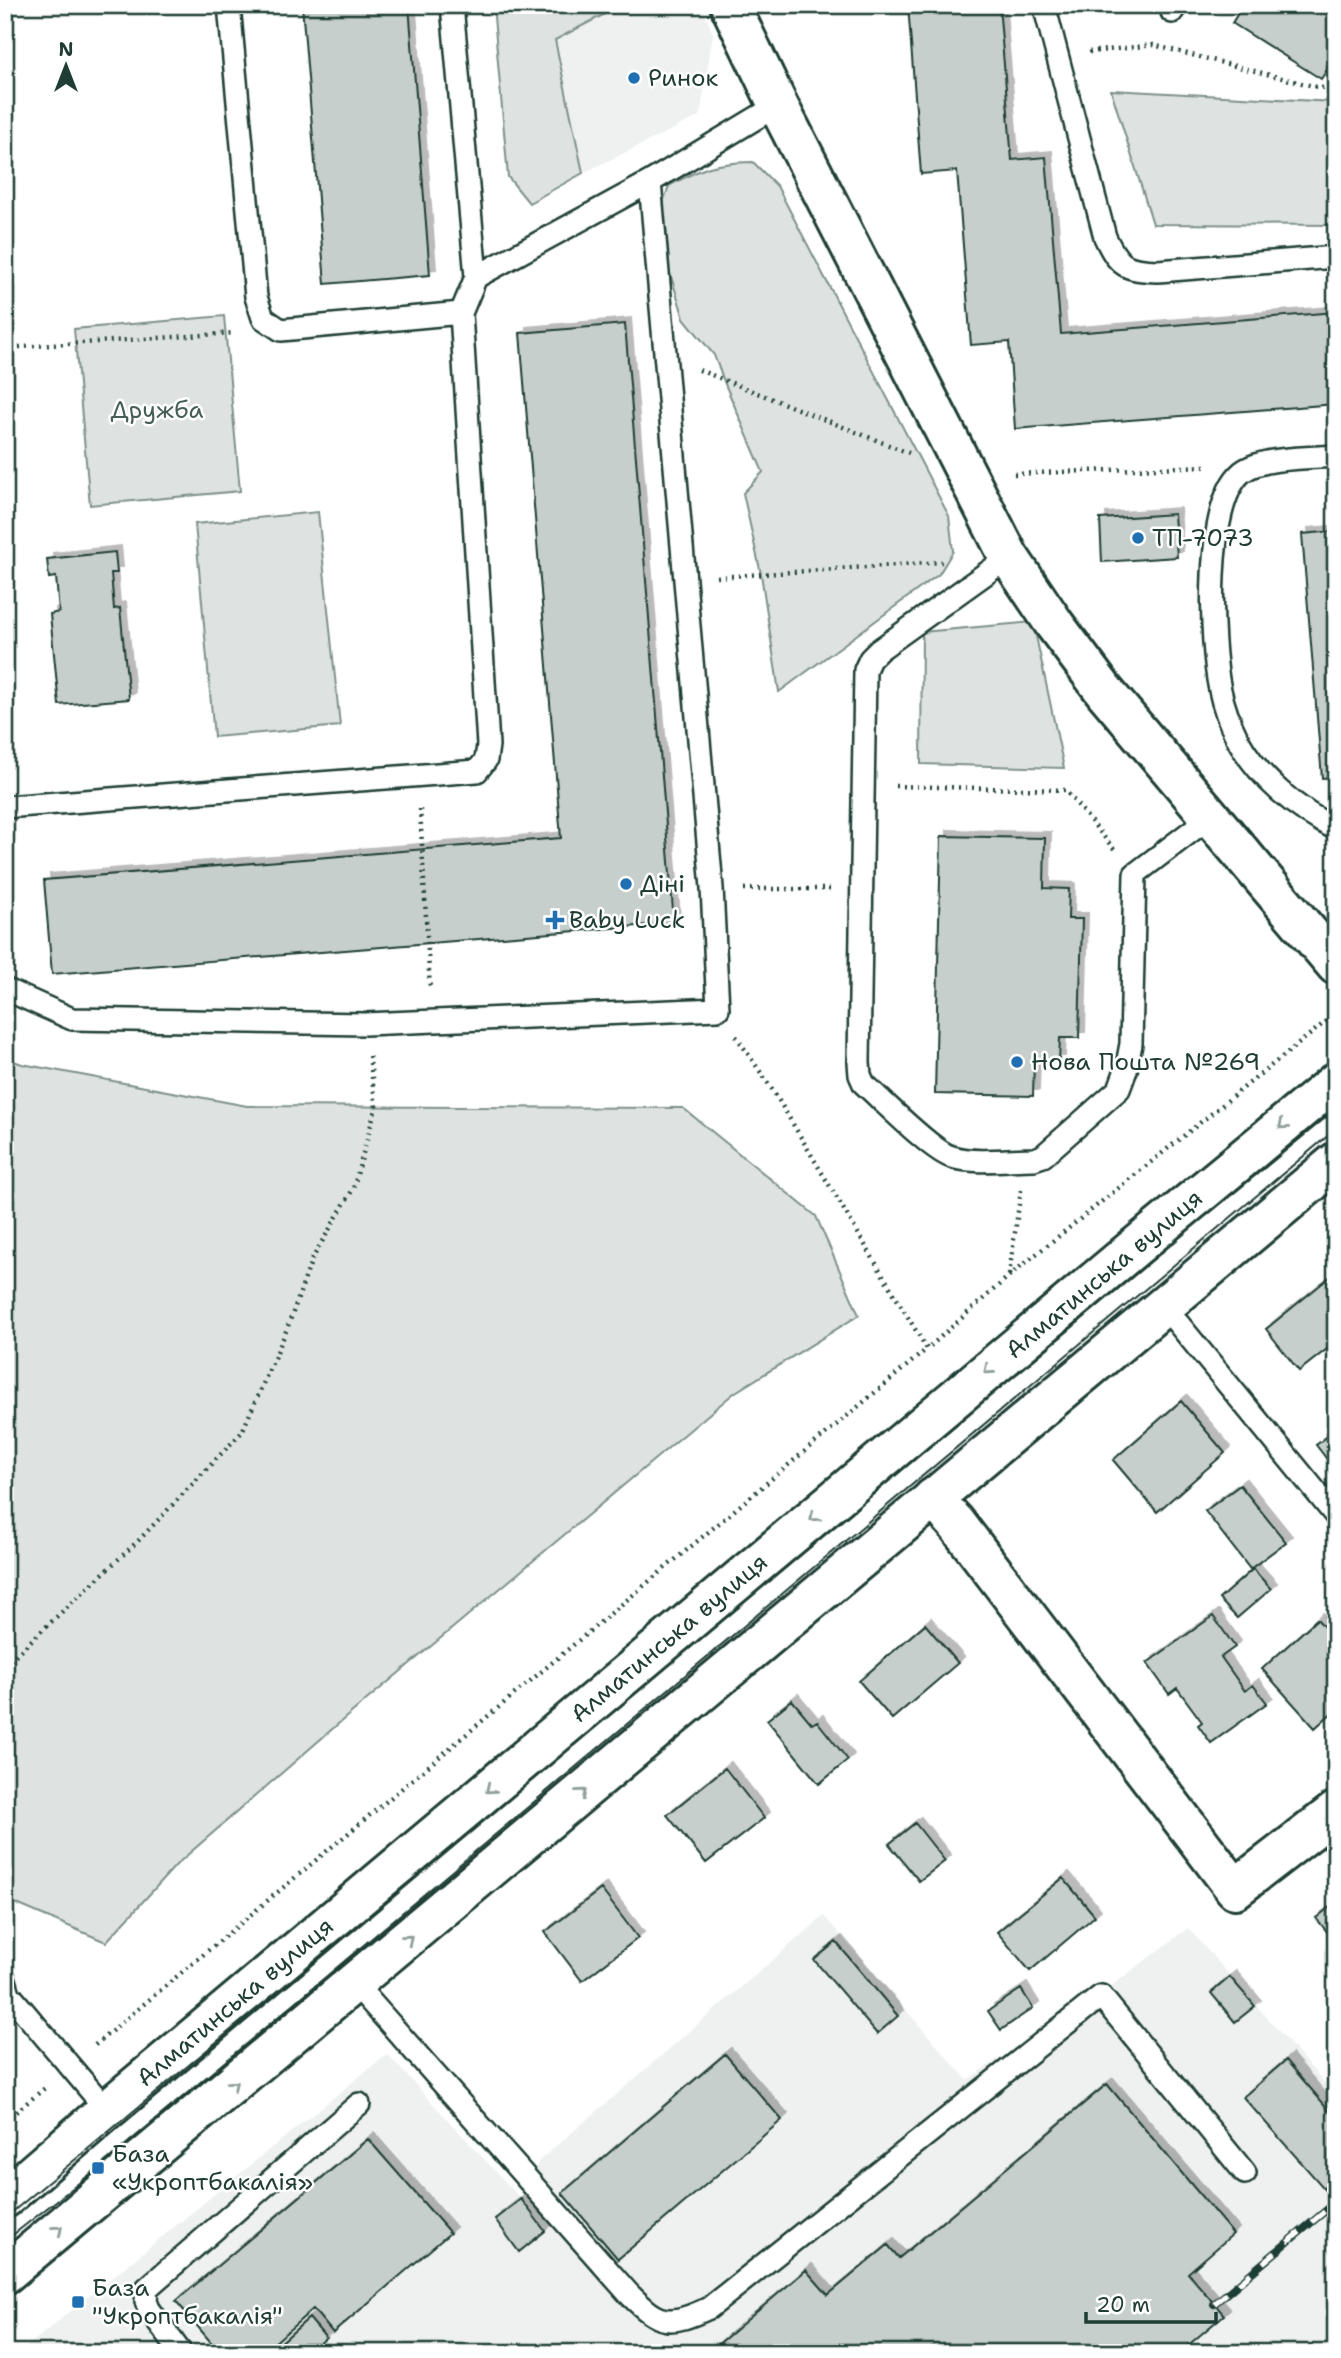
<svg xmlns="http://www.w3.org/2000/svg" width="1341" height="2358" font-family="'Shantell Sans',sans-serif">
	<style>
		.built { fill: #eef1f0 }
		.green { fill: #dee3e2; stroke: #7e908b; stroke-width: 2 }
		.building { fill: #c7cfcc; stroke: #1f3d34; stroke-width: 2; filter: url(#shadow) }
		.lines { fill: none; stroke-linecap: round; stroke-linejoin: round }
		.lane-casing { stroke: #1f3d34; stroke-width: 26 }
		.street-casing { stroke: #1f3d34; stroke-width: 44 }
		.secondary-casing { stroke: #1f3d34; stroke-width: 44 }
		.path { stroke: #1f3d34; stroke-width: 4.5; stroke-dasharray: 2 5; stroke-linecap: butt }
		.lane { stroke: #fff; stroke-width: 21 }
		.street { stroke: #fff; stroke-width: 38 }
		.secondary { stroke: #fff; stroke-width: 38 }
		.tram { stroke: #1f3d34; stroke-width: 2 }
		.rail-casing { stroke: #1f3d34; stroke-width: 8 }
		.rail { stroke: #fff; stroke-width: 5; stroke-dasharray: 16; stroke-linecap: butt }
		.oneway { stroke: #8f9e9a }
		.poi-dot { fill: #1f6fb2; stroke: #fff; stroke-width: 2.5 }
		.labels { text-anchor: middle; stroke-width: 5; stroke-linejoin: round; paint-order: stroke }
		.poi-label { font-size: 24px; fill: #1f3d34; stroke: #fff; text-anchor: start }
		.park-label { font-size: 24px; fill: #455e57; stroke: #fff }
		.street-label { font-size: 24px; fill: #1f3d34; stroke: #fff }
	</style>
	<defs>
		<filter id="shadow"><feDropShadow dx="6" dy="-6" stdDeviation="0" flood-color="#0004"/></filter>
	</defs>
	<rect width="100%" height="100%" fill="#fff"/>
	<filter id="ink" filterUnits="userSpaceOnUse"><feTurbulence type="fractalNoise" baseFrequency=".0143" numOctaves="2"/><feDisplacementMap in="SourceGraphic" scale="14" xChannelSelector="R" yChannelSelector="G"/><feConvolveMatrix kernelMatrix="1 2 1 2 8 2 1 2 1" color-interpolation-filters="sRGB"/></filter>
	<g filter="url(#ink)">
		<path class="built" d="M622 5H701L713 34 700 116 583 173 555 40Z
			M824 1916 967 2080 1021 2044 1057 2027 1188 1928 1336 2096V2353H19L387 2054 521 2199 540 2160Z"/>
		<path class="green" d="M493 5H622L555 40 583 173 529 203 508 177Z
			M1111 90 1334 102 1336 225 1153 224Z
			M753 162 777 186 949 516 953 551 939 574 779 692 761 574 743 493 763 472 725 384 714 355 684 318 663 251 661 208 669 186C703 167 713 163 753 162Z
			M224 316 240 491 90 505 74 329Z
			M318 512 340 726 214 737 195 524Z
			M1033 622 1064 768 921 764 922 632Z
			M5 1058 22 1064 247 1106 683 1108 816 1216 859 1315 734 1393 345 1718 177 1864 106 1942 5 1899Z"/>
		<path class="building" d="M302 5H409L430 275 325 284Z
			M908 5H999L1012 160 1046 157 1061 334 1336 312V404L1015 429 1009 342 971 345 957 171 921 174Z
			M1243 5H1336V56L1321 79 1232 23Z
			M625 324 674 923 52 974 44 880 561 838 520 333Z
			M1174 514 1177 557 1102 562 1100 519Z
			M1336 531V777L1322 778 1302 534Z
			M115 552 117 573H111L114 609 120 608 129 699 59 705 50 614 59 612 56 577 49 578 47 559Z
			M941 836 1045 838 1044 888 1069 889 1068 919H1082L1079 1038H1060L1059 1062H1034L1033 1096 935 1094Z
			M1336 1272V1342L1299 1371 1266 1329Z
			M1181 1401 1225 1453 1157 1512 1113 1460Z
			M1336 1430V1471L1316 1445Z
			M1240 1485 1286 1542 1250 1569 1205 1511Z
			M1253 1569 1271 1589 1237 1618 1219 1599Z
			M1213 1616 1235 1647 1221 1657 1245 1691 1253 1685 1267 1703 1211 1743 1198 1725 1202 1722 1177 1688 1169 1694 1147 1663Z
			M1317 1619 1336 1640V1709L1315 1728 1262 1669Z
			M925 1624 958 1663 892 1719 859 1681Z
			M792 1700 812 1724 817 1721 848 1760 819 1784 767 1720Z
			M725 1768 764 1818 706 1863 667 1815Z
			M915 1823 945 1861 919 1881 889 1844Z
			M1063 1878 1095 1916 1030 1971 997 1932Z
			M601 1889 638 1938 582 1981 545 1932Z
			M1336 1902V1943L1316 1918Z
			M836 1942 898 2016 877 2034 814 1960Z
			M1230 1977 1255 2006 1235 2022 1211 1993Z
			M1021 1989 1033 2008 1001 2030 988 2011Z
			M725 2054 782 2120 618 2259 562 2193Z
			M1286 2060 1336 2118V2189L1329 2194 1243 2097Z
			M1107 2084 1233 2234 1188 2273 1224 2315 1179 2353H708L806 2270 828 2295 888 2245 899 2258Z
			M368 2139 450 2233 333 2333 313 2309 263 2353H220L176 2301Z
			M521 2199 545 2231 519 2252 495 2219Z
			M309 2318 326 2338 309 2353H269Z"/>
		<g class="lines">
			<g class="lane-casing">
				<path id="lane" d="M229 5 256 297 263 318 281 330 461 313 476 277 650 182 778 105
					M452 5 476 277
					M1044 5 1105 237C1119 267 1126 270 1158 271L1336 257
					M1172 12 1176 5
					M1336 456C1311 458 1261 457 1242 472 1204 504 1210 643 1220 690 1223 705 1231 726 1238 740 1259 778 1297 810 1336 829
					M1009 557 879 650 870 659 865 670 859 1062 860 1075 864 1084C882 1100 933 1152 952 1157 975 1164 1010 1159 1034 1159L1043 1156 1119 1089 1126 1070 1131 1044 1135 874 1210 817
					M5 807 477 771 486 760 488 745 461 313
					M5 989 72 1019 365 1024 718 1009 712 888 650 182
					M1163 1305 1336 1516
					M5 1980 9 1994 107 2110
					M355 1984 629 2294C661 2326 669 2326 709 2308L1101 1996 1245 2173
					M181 2353 149 2309 146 2301 147 2288 359 2104"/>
			</g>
			<g class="street-casing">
				<path id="street" d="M730 5 778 105 1009 557 1055 625 1105 692 1336 965
					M933 1498 956 1523 1235 1889 1336 1811"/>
			</g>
			<g class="secondary-casing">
				<path id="secondary" d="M5 2198 107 2110 1134 1248 1336 1082
					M5 2274 1336 1162"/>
			</g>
			<path class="path" d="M1089 52 1153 45 1321 88 1336 86
				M5 348 235 333
				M699 370 909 453
				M1014 474 1205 466
				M717 577 942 562
				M895 786 1065 790 1114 849
				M420 809 430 989
				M744 889H830
				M736 1036 772 1089 927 1349 1009 1276 1328 1020
				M1009 1275 1021 1190
				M5 1665 139 1540 242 1432 287 1329 312 1259 353 1189 376 1107 369 1055
				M95 2045 927 1349
				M5 2121 46 2087"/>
			<use href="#lane" class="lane"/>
			<use href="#street" class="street"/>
			<use href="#secondary" class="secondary"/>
			<path class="tram" d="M5 2218 641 1689 1336 1106
				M5 2241 98 2168 1336 1129"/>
			<g class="rail-casing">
				<path id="rail" d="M1214 2304 1336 2202"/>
			</g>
			<use href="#rail" class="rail"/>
		</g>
		<defs><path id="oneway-chevron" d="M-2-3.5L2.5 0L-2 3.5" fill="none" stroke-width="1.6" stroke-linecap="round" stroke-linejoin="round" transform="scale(1.75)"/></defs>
		<g class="oneway">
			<use href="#oneway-chevron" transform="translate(1283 1125) rotate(140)"/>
			<use href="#oneway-chevron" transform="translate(988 1370) rotate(140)"/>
			<use href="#oneway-chevron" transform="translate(814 1517) rotate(140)"/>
			<use href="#oneway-chevron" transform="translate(490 1789) rotate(140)"/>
			<use href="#oneway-chevron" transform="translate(582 1793) rotate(-40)"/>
			<use href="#oneway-chevron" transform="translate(408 1939) rotate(-40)"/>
			<use href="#oneway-chevron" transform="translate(233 2085) rotate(-40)"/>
			<use href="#oneway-chevron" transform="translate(58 2230) rotate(-40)"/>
		</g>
	</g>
	<g class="poi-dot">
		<circle cx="634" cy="78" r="7"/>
		<circle cx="1138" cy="538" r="7"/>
		<circle cx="626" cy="884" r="7"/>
		<path d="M551.5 909.5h7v7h7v7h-7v7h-7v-7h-7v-7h7z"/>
		<circle cx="1017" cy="1062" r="7"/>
		<rect x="91" y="2161" width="14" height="14" rx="3.5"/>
		<rect x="71" y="2295" width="14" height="14" rx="3.5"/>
	</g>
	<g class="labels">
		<g class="poi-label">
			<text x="648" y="86">Ринок</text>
			<text x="1152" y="546">ТП-7073</text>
			<text x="640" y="892">Діні</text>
			<text x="569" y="928">Baby Luck</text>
			<text x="1031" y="1070">Нова Пошта №269</text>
			<text x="112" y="2162">База<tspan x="112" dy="28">«Укроптбакалія»</tspan></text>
			<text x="92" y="2296">База<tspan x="92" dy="28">"Укроптбакалія"</tspan></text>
		</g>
		<g class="park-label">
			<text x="157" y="418">Дружба</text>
		</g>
		<g class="street-label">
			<text transform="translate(1104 1274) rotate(-40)" y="8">Алматинська вулиця</text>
			<text transform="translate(669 1638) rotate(-40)" y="8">Алматинська вулиця</text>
			<text transform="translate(235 2002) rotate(-40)" y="8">Алматинська вулиця</text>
		</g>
	</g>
	<rect width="1341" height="2358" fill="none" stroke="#fff" stroke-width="28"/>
	<rect x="14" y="14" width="1313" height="2330" fill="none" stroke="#1f3d34" stroke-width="2.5" filter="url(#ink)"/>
	<g transform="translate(66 66)" stroke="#ffffff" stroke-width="5" paint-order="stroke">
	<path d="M0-5L12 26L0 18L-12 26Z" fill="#1f3d34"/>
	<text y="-10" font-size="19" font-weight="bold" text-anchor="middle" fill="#1f3d34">N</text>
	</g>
	<path d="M1086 2312v10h130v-10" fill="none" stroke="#1f3d34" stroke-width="3.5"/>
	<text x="1096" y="2312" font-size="21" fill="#1f3d34" stroke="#ffffff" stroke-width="5" paint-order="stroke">20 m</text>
</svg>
